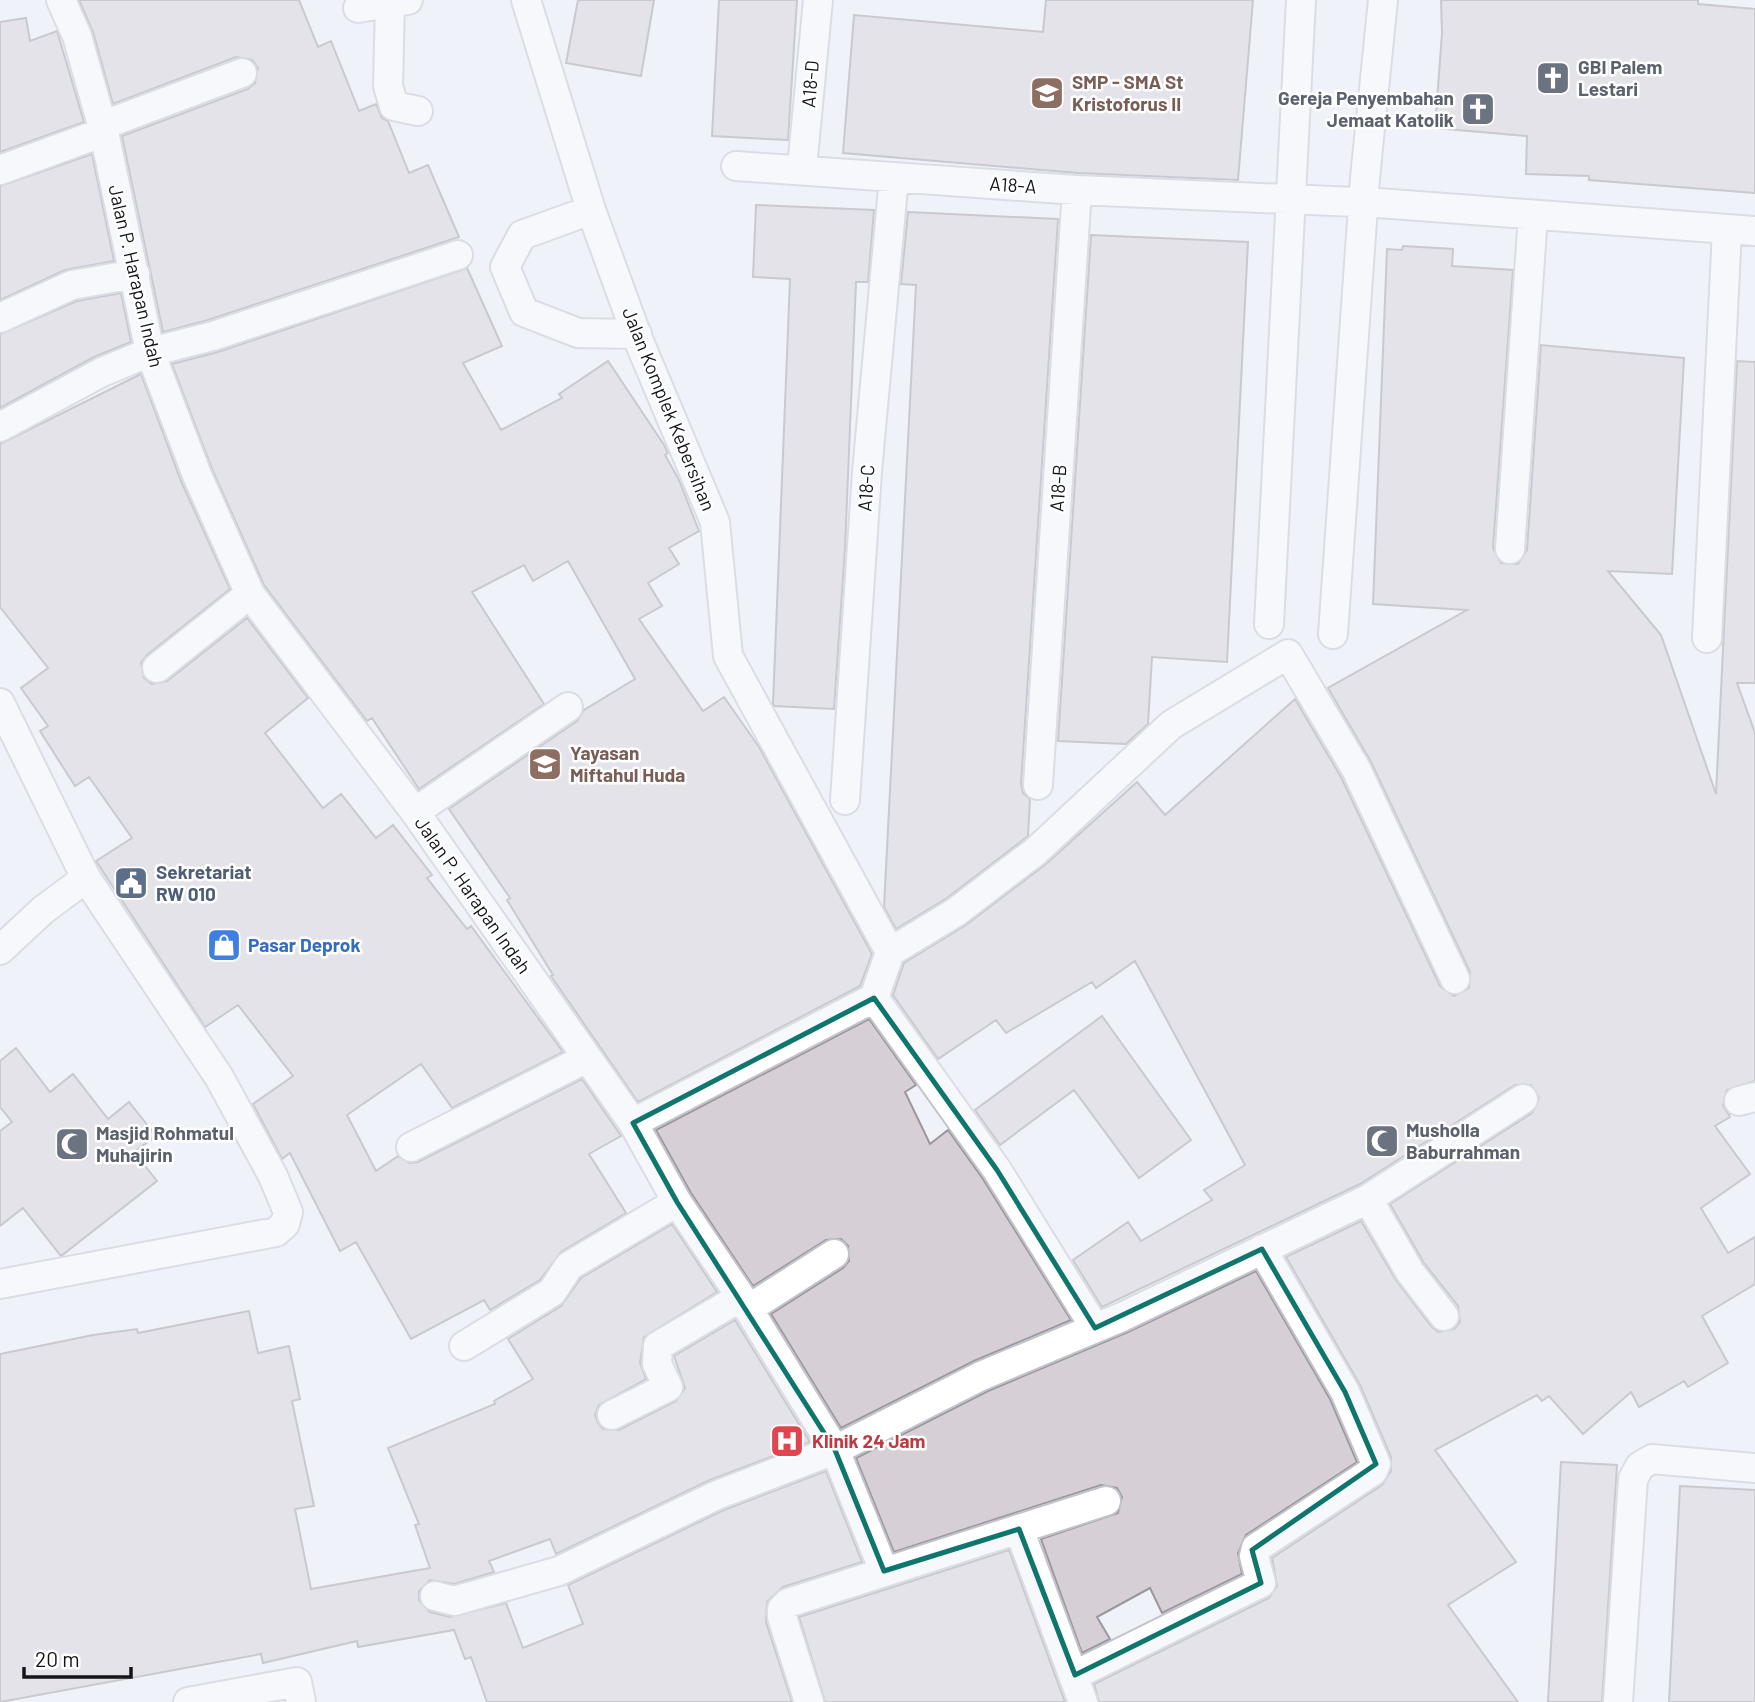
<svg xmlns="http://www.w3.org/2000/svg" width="1755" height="1702" font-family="Barlow,sans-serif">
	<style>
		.building { fill: #d6d0d6; stroke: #9c979c; stroke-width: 2 }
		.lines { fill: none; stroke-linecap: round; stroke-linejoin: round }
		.minor-casing { stroke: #c2c4cb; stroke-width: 32 }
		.minor { stroke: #fff; stroke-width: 28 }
		.marked { fill: none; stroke: #0f766e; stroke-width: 5; stroke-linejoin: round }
		.labels { text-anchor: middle; stroke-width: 5; stroke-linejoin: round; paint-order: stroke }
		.worship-label { font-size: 19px; font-weight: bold; fill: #5b616d; stroke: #fff; text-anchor: start }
		.education-label { font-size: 19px; font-weight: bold; fill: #785e54; stroke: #fff; text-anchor: start }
		.street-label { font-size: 19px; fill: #141518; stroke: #fff }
		.service-label { font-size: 19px; font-weight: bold; fill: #4e5e75; stroke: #fff; text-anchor: start }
		.shop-label { font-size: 19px; font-weight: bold; fill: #366cbe; stroke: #fff; text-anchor: start }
		.health-label { font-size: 19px; font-weight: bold; fill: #be3a42; stroke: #fff; text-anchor: start }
	</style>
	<rect width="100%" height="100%" fill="#eff2f9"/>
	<path class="building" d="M79 0H299L318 47 331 41 359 111 376 104 382 118 388 121 409 173 428 165 459 237 208 320 163 332 122 136 248 89 255 83 258 68 252 60 236 57 113 104 93 32Z
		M578 0H654L641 76 566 63Z
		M719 0H797L788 140 712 136Z
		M1046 0H1253L1238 180 1078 173 843 153 854 15 1043 32Z
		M1441 0H1698V4L1755 9V193L1589 180V176L1526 174 1527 136 1435 128 1442 33Z
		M26 18 30 41 57 31 84 122 0 152V22Z
		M92 154 114 261 65 270 0 300V186Z
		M756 205 874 210 868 282H856L845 548 834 709 774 706 773 704 790 279 753 277Z
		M908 212 1058 219 1021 784 1023 793 1030 799 1028 836 947 898 896 929 884 907 916 285 901 284Z
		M1091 235 1248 242 1227 662 1152 657 1148 724 1126 744 1058 741Z
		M1403 246 1453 249 1452 266 1513 270 1493 548 1501 563 1518 564 1527 550 1541 345 1684 358 1672 574 1608 571 1661 635 1716 794 1737 361 1755 362V683H1737L1755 733V1081L1727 1090 1723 1105 1730 1117 1715 1126 1750 1174 1701 1208 1728 1253 1755 1237V1284L1702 1316 1728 1363 1688 1387 1684 1381 1639 1407 1631 1392 1583 1434 1549 1396 1542 1401 1537 1395 1435 1450 1516 1562 1448 1605 1518 1702H1099L1094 1684 1269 1598 1277 1586 1272 1558 1382 1485 1391 1471V1457L1360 1385 1286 1257 1361 1221 1396 1280 1431 1326 1438 1332 1454 1329 1460 1322 1458 1306 1424 1263 1390 1204 1532 1113 1539 1098 1531 1085H1515L1360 1184 1102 1307 1073 1260 1128 1222 1141 1241 1212 1200 1204 1190 1245 1165 1135 961 1096 988 1092 982 1006 1033 996 1020 938 1059 893 995 904 963 966 925 1046 864 1137 782 1165 815 1295 699 1341 777 1440 986 1454 996 1469 988 1470 972 1371 762 1328 688 1467 610 1373 604 1387 249 1402 250Z
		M467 268 502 346 463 363 501 430 562 398 559 394 608 361 664 445 668 453 665 455 679 480 699 531 669 548 679 564 648 583 662 606 639 619 703 711 724 697 759 747 872 954 860 986 638 1102 551 976 553 975 507 900 510 898 449 809 577 721 584 710 635 679 568 561 533 581 524 565 472 592 544 704 419 789 372 718 367 721 264 585 212 469 172 364 218 352Z
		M121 293 131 342 94 357 0 408V334L77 301Z
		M141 374 181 481 230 589 147 655 141 663 144 678 152 684 167 681 247 618 308 698 265 733 323 808 341 794 376 838 393 825 432 875 427 878 467 929 471 926 563 1052 452 1108 421 1064 347 1115 376 1171 398 1156 409 1163 418 1162 582 1079 621 1136 589 1154 626 1213 561 1252 540 1280 490 1310 484 1300 411 1339 356 1242 340 1251 290 1153 282 1159 253 1104 293 1076 238 1005 205 1027 96 861 132 838 89 777 75 786 40 731 48 726 21 688 48 668 0 607V444Z
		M1102 1016 1191 1140 1139 1178 1074 1090 1000 1145 975 1110Z
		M869 1019 916 1085 905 1092 930 1144 948 1130 983 1179 1071 1320 974 1361 841 1428 771 1314 843 1268 849 1261 848 1246 841 1239 826 1240 753 1286 691 1193 656 1130Z
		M16 1048 50 1092 73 1074 108 1119 129 1102 156 1136 134 1152 157 1181 61 1256 23 1208 0 1226V1131L12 1122 0 1107V1061Z
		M672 1224 717 1292 644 1337 640 1363 646 1379 599 1405 595 1415 598 1423 603 1429 619 1430 676 1401 685 1388 674 1356 735 1320 810 1442 710 1480 556 1554 550 1539 489 1561 494 1572 454 1584 430 1580 419 1591V1600L430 1612 450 1617 506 1603 523 1648 583 1624 568 1585 724 1510 826 1471 862 1562 783 1587 767 1602 766 1622 792 1702H487L471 1657 465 1659 454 1630 358 1647 357 1641 263 1663 261 1654 0 1702V1354L93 1335 137 1329 138 1333 249 1311 258 1353 289 1346 300 1399 292 1401 314 1506 295 1509 311 1589 430 1568 415 1525 419 1524 388 1448 495 1404 494 1401 533 1379 508 1339 561 1306 581 1278Z
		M1256 1271 1330 1399 1357 1462 1246 1535 1238 1553 1242 1574 1162 1613 1150 1588 1097 1617 1110 1639 1082 1653 1041 1539 1118 1513 1122 1497 1117 1488 1101 1485 894 1552 856 1458 988 1391 1128 1332Z
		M1561 1462 1617 1465 1602 1702H1548Z
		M1680 1486 1755 1490V1702H1669Z
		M1009 1550 1065 1702H825L799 1617Z"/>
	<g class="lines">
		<g class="minor-casing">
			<path id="minor" d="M61 0 77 36 104 132 150 352 197 475 250 594 415 812 633 1123 677 1202 741 1297 835 1450 884 1571
				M526 0 591 210 638 339 715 522 728 656 890 952 874 998
				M390 3 388 86 394 106 418 111
				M358 8 408 0
				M101 126 242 73
				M736 166 1077 190 1378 203 1755 231
				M802 168 818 0
				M0 170 104 132
				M591 210 522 235 505 267 524 312 578 333 637 334
				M0 318 72 285 135 274
				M0 427 102 372 150 352 213 336 458 255
				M1510 549 1533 215
				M1269 624 1301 0
				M1333 634 1365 178 1383 0
				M1707 638 1727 230
				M157 668 250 594
				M0 703 86 878 219 1077 273 1176 288 1212 285 1224 276 1232 0 1284
				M1038 785 1077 190
				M845 800 867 472 894 177
				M415 812 568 707
				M0 950 43 910 86 878
				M890 952 956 912 1036 851 1171 725 1288 654 1356 769 1455 979
				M874 998 997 1170 1095 1328
				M1739 1101 1755 1097
				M633 1123 874 998
				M411 1147 587 1058
				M1368 1199 1410 1272 1444 1316
				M748 1309 834 1254
				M464 1346 552 1292 569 1266 677 1202
				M612 1415 668 1387 657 1364 658 1346 741 1297
				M1019 1529 1083 1702
				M435 1596 454 1601 559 1571 717 1495 835 1450 981 1376 1122 1317 1368 1199 1523 1099
				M1075 1675 1261 1583 1254 1556 1256 1548 1373 1471 1376 1464 1345 1392 1262 1249
				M188 1702 297 1682 301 1702
				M809 1702 782 1617V1609L788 1603 1106 1501
				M1618 1702 1633 1479 1640 1466 1652 1459 1755 1468"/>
		</g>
		<use href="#minor" class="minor"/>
	</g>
	<path d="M0 0H1755V1702H0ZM874 998 997 1170 1095 1328 1262 1249 1345 1392 1376 1464 1252 1550 1261 1583 1075 1675 1019 1529 884 1571 835 1450 677 1202 633 1123Z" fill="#eff2f9" fill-opacity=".55" fill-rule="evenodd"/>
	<path class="marked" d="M874 998 997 1170 1095 1328 1262 1249 1345 1392 1376 1464 1252 1550 1261 1583 1075 1675 1019 1529 884 1571 835 1450 677 1202 633 1123Z"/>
	<defs>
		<g id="church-square" transform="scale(1.75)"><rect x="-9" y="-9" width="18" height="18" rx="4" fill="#6b7280" stroke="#fff"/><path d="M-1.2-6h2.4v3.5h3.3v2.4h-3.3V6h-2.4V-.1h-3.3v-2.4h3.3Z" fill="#fff"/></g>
		<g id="school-square" transform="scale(1.75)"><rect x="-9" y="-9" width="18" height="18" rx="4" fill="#8d6e63" stroke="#fff"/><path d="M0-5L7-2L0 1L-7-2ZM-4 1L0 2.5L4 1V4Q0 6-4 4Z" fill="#fff"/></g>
		<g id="civic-square" transform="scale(1.75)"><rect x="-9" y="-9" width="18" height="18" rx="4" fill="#5c6f8a" stroke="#fff"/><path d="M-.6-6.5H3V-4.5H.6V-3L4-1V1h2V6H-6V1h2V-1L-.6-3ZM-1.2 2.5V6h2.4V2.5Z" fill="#fff"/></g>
		<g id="shop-square" transform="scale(1.75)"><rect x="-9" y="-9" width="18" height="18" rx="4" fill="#3f7fe0" stroke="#fff"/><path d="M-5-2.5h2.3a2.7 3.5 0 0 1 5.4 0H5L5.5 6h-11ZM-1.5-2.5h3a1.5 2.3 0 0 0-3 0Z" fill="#fff"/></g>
		<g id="mosque-square" transform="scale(1.75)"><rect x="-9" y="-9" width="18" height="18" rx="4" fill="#6b7280" stroke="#fff"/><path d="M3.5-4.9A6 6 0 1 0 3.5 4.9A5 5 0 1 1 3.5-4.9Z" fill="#fff"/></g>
		<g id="hospital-square" transform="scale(1.75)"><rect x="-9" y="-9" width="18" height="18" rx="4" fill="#e0444e" stroke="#fff"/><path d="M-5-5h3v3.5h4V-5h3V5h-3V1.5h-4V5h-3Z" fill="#fff"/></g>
	</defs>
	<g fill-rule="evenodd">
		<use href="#church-square" x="1553" y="78"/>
		<use href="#school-square" x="1047" y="93"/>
		<use href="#church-square" x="1478" y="109"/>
		<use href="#school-square" x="545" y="764"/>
		<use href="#civic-square" x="131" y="883"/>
		<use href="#shop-square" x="224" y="945"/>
		<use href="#mosque-square" x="1382" y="1141"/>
		<use href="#mosque-square" x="72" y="1144"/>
		<use href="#hospital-square" x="787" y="1441"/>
	</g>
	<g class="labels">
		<g class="worship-label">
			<text x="1578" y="74">GBI Palem<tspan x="1578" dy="22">Lestari</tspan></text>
			<text x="1454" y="105" text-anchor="end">Gereja Penyembahan<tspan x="1454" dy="22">Jemaat Katolik</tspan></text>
			<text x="1406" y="1137">Musholla<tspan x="1406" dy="22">Baburrahman</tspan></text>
			<text x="96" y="1140">Masjid Rohmatul<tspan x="96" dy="22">Muhajirin</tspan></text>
		</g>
		<g class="education-label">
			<text x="1072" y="89">SMP - SMA St<tspan x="1072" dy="22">Kristoforus II</tspan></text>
			<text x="570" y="760">Yayasan<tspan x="570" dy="22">Miftahul Huda</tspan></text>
		</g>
		<g class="street-label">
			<text transform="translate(810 84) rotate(-85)" y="7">A18-D</text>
			<text transform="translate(1013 185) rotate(4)" y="7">A18-A</text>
			<text transform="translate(136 276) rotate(77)" y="7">Jalan P. Harapan Indah</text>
			<text transform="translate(669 409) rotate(68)" y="7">Jalan Komplek Kebersihan</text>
			<text transform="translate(866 488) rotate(-86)" y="7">A18-C</text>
			<text transform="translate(1058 488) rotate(-86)" y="7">A18-B</text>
			<text transform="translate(473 895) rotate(55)" y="7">Jalan P. Harapan Indah</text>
		</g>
		<g class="service-label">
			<text x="156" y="879">Sekretariat<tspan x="156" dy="22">RW 010</tspan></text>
		</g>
		<g class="shop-label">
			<text x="248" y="952">Pasar Deprok</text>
		</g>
		<g class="health-label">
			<text x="812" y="1448">Klinik 24 Jam</text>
		</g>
	</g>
	<path d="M24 1667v10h107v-10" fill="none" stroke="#141518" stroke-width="3.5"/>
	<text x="35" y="1667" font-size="21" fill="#141518" stroke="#ffffff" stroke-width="5" paint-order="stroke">20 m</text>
</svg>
